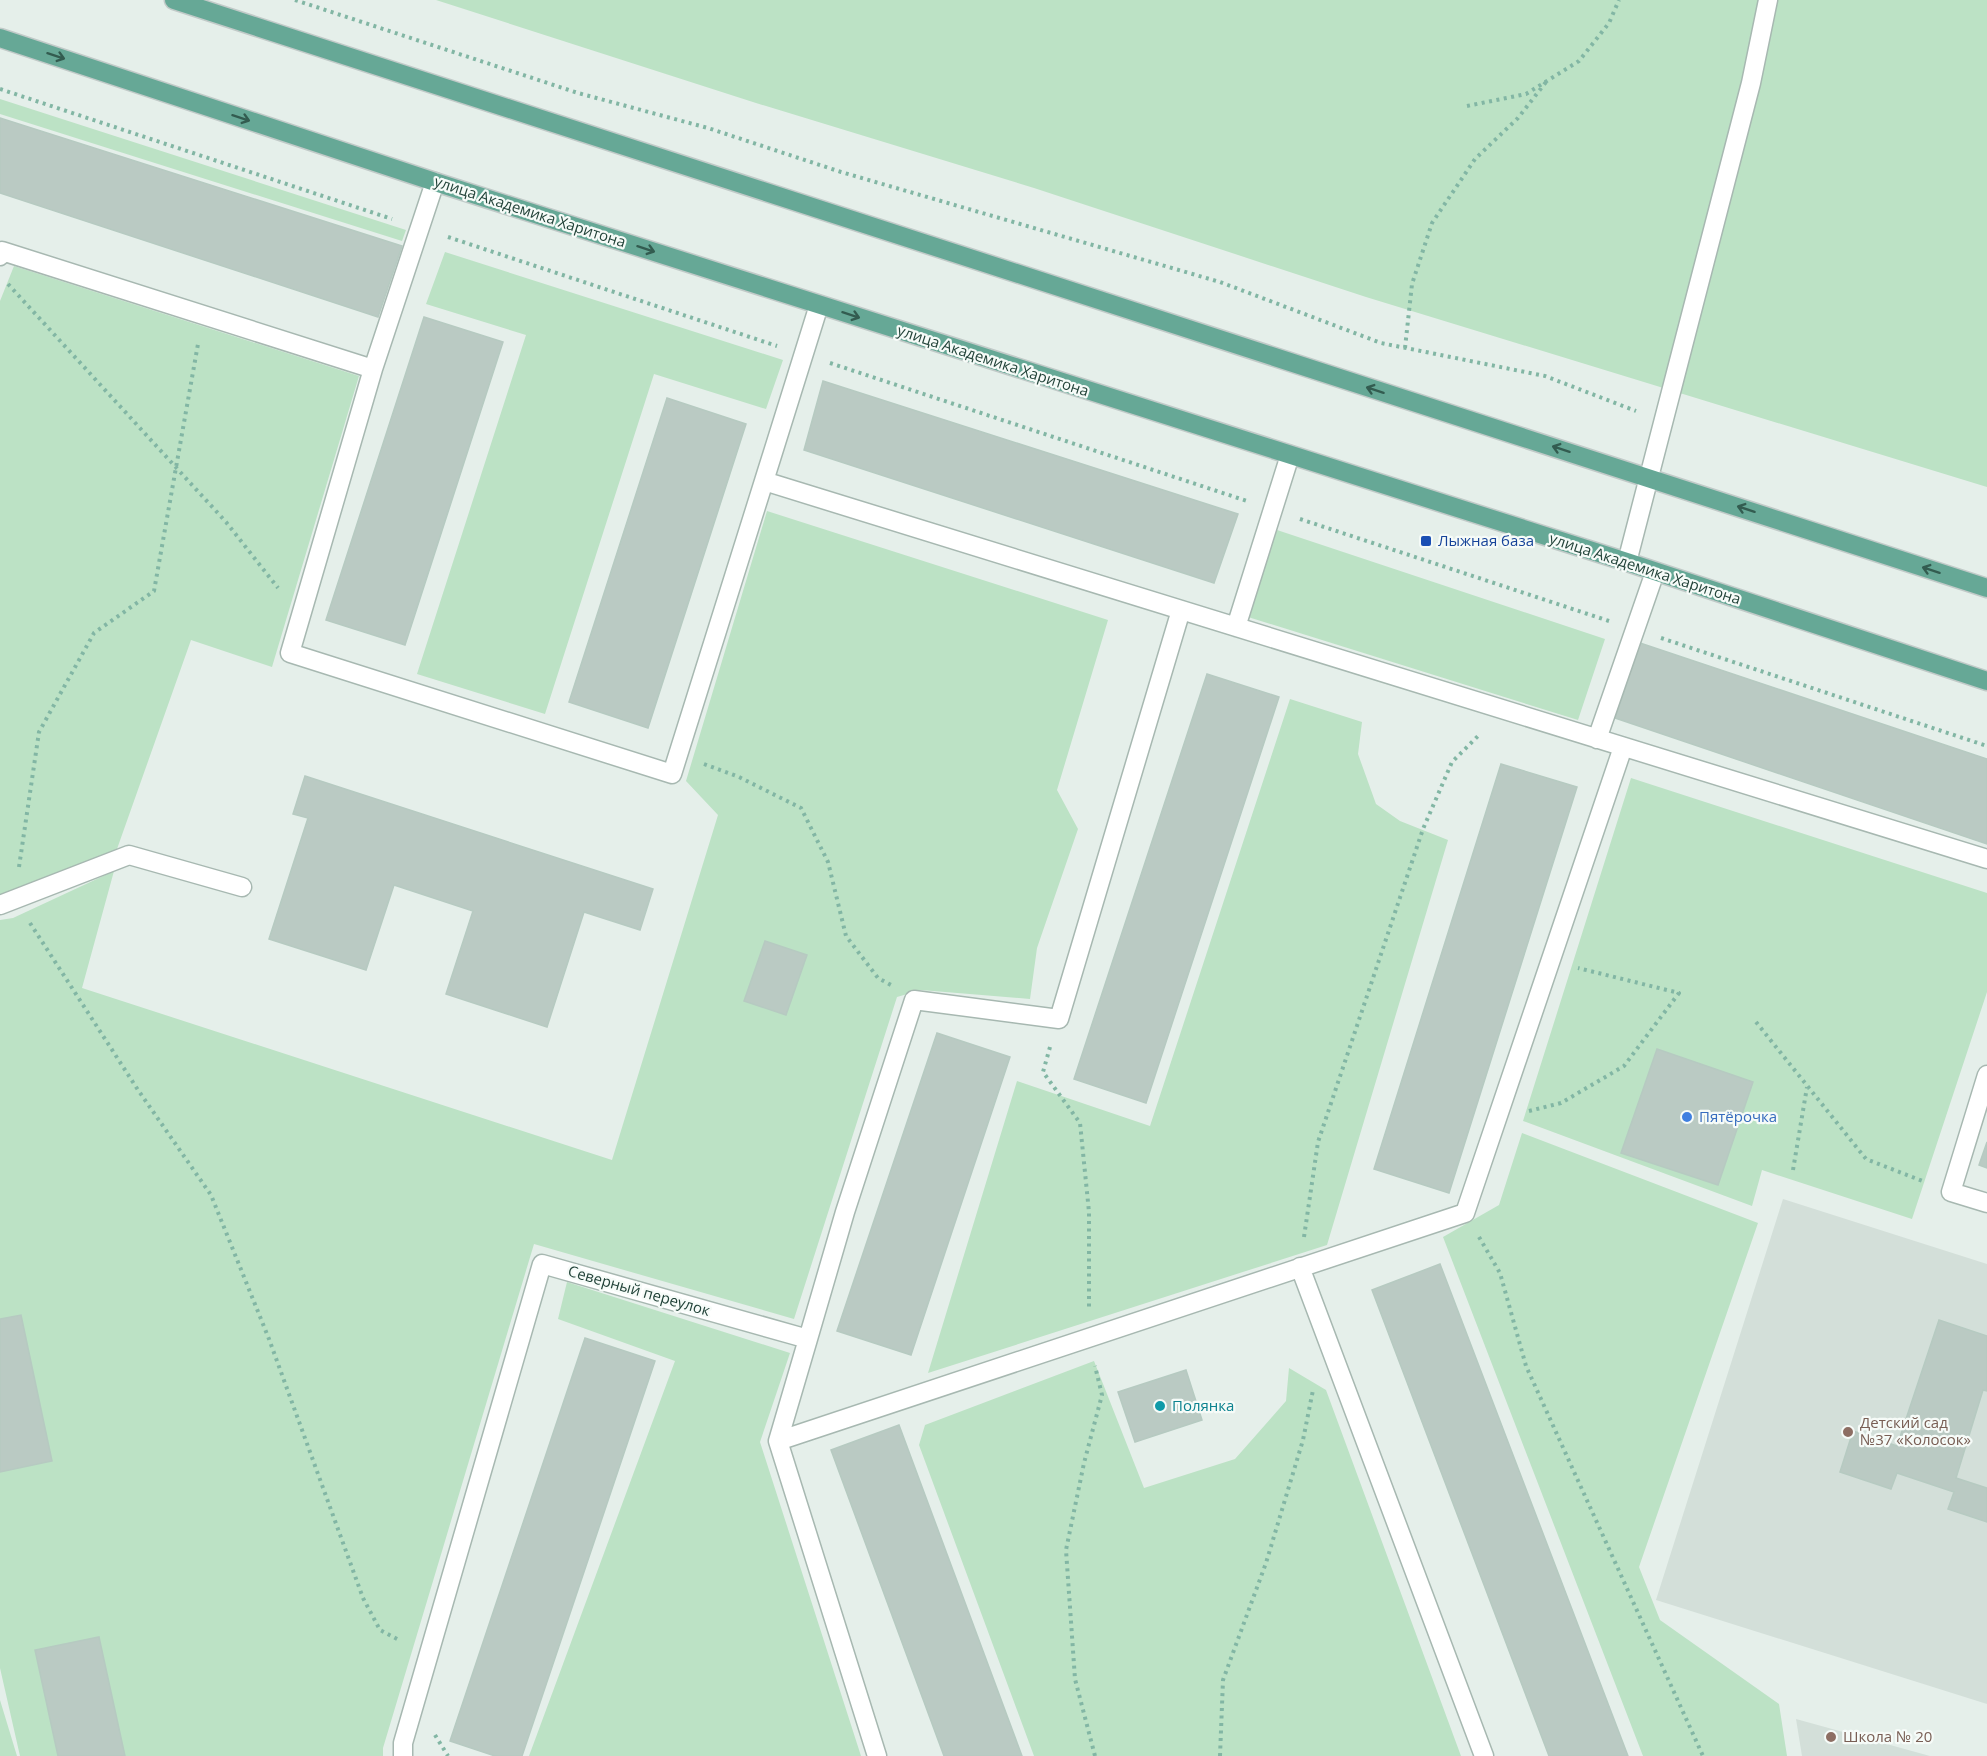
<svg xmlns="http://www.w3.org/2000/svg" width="1987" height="1756" font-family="'Open Sans',sans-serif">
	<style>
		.built { fill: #d3dfd9 }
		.green { fill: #bce2c5 }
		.building { fill: #bacac3; stroke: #b6cac1; stroke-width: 1.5 }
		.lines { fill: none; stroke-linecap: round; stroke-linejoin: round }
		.minor-casing { stroke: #a7b8b1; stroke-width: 21 }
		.major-casing { stroke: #c1cac8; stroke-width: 21 }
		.path { stroke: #82b6a4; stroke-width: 4; stroke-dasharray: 3 4.5; stroke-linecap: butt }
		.minor { stroke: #fff; stroke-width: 18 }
		.major { stroke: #66a896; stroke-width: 18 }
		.oneway { stroke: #335c50 }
		.transit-dot { fill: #1a4fb4; stroke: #f6fbf8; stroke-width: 2 }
		.shop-dot { fill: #3f7fe0; stroke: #f6fbf8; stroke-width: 2 }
		.culture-dot { fill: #0f9aa8; stroke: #f6fbf8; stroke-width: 2 }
		.education-dot { fill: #8d6e63; stroke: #f6fbf8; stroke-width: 2 }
		.labels { text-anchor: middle; stroke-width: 4.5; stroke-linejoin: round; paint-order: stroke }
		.street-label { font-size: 15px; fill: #224339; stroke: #f6fbf8 }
		.transit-label { font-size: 15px; fill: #164399; stroke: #f6fbf8; text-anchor: start }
		.shop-label { font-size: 15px; fill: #366cbe; stroke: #f6fbf8; text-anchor: start }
		.culture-label { font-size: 15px; fill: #0d838f; stroke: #f6fbf8; text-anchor: start }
		.education-label { font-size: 15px; fill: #785e54; stroke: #f6fbf8; text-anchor: start }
	</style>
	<rect width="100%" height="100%" fill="#e5efea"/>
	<path class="built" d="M1783 1199 1987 1264V1704L1656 1600Z
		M1796 1719 1930 1756H1802Z"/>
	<path class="green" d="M436 0H1987V487L1366 297 1034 188 756 103Z
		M0 99 406 230 402 241 0 114Z
		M445 252 783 360 766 409 654 374 545 714 417 674 526 335 426 304Z
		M14 266 359 376 272 667 191 640 117 849 0 896V301Z
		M767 511 1108 620 1057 790 1078 829 1037 948 1030 999 921 990 897 997 794 1319 534 1244 383 1748V1756H20L0 1668V920L13 918 114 871 82 988 612 1160 718 815 686 781Z
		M1277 530 1605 639 1578 720 1248 617Z
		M1290 699 1362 722 1358 754 1376 804 1400 821 1448 840 1327 1245 928 1373 1017 1081 1150 1126Z
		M1631 778 1987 893V992L1912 1219 1762 1170 1752 1206 1523 1121Z
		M1522 1133 1758 1223 1639 1567 1660 1620 1779 1704 1787 1756H1643L1443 1237 1499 1205Z
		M567 1282 790 1353 760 1442 861 1756H529L675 1361 558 1319Z
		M1094 1361 1144 1488 1235 1459 1286 1401 1289 1368 1326 1390 1461 1756H1034L919 1445 925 1425Z
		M0 1700 17 1756H0Z"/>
	<path class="building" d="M0 118 402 246 378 317 0 193Z
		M424 317 503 342 405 645 326 620Z
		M823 381 1238 514 1214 583 804 450Z
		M667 398 746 424 648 728 569 702Z
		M1640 643 1987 759V844L1615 718Z
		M1207 674 1279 697 1146 1103 1074 1079Z
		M1501 764 1577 787 1449 1193 1374 1169Z
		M305 776 653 889 640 930 584 912 547 1027 446 994 473 911 394 885 366 970 269 939 308 818 293 814Z
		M765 941 807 955 786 1015 744 1001Z
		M937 1033 1010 1057 911 1355 837 1331Z
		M1657 1049 1753 1082 1718 1185 1621 1153Z
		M1987 1142V1168L1979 1165Z
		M1440 1264 1628 1756H1549L1372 1290Z
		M21 1315 52 1461 0 1472V1319Z
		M1939 1320 1987 1336V1391L1983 1390 1956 1478 1987 1488V1522L1948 1509 1954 1492 1897 1473 1891 1489 1840 1472 1853 1431 1897 1446Z
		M585 1338 655 1361 522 1756H495L450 1741Z
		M1186 1370 1202 1420 1135 1442 1118 1392Z
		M899 1425 1022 1756H944L831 1450Z
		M99 1637 125 1756H58L35 1650Z"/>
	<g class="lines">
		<g class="minor-casing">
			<path id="minor" d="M0 256 2 251 373 369 290 653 672 774 764 481 1987 859
				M373 369 435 182
				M764 481 819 305
				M1627 562 1751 83 1768 0
				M1236 627 1290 455
				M1597 739 1655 572
				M0 905 129 855 242 887
				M1987 1075 1951 1192 1987 1203
				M1300 1267 1484 1756
				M808 1339 845 1212 914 1000 1059 1019 1181 610
				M778 1441 1465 1213 1623 747
				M403 1756V1743L542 1264 808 1339 778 1441 877 1756"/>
		</g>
		<g class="major-casing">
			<path id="major" d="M174 0 1987 588
				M0 38 435 182 1627 562 1987 681"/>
		</g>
		<path class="path" d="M295 0 578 93 708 128 841 172 1220 282 1381 343 1545 376 1636 411
			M0 89 392 219
			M1467 106 1526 94 1579 61 1609 23 1619 0
			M448 237 777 346
			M8 284 226 522 278 588
			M1405 348 1412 284 1432 223 1475 159 1518 118 1546 82
			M830 363 1247 501
			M1300 519 1609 621
			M1661 638 1987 746
			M704 764 739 777 801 808 828 862 846 936 878 978 891 985
			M19 867 39 732 94 633 154 591 198 344
			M30 923 138 1090 211 1195 269 1339 363 1598 380 1630 401 1641
			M1756 1022 1866 1159 1925 1182
			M1050 1047 1043 1072 1080 1123 1089 1212V1308
			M1529 1111 1561 1103 1624 1066 1679 993 1578 968
			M1793 1170 1807 1087
			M1304 1237 1318 1142 1423 829 1452 762 1480 734
			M1479 1237 1500 1273 1526 1366 1703 1756
			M435 1735 448 1756
			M1095 1756 1075 1679 1066 1550 1084 1463 1102 1395 1095 1366
			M1220 1756 1223 1680 1266 1563 1303 1440 1313 1390"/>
		<use href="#minor" class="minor"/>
		<use href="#major" class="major"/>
	</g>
	<defs><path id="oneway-shaft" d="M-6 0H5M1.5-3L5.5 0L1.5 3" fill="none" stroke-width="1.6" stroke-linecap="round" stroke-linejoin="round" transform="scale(1.5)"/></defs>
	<g class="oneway">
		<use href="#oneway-shaft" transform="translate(56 56) rotate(18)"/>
		<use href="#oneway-shaft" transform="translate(241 118) rotate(18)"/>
		<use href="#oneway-shaft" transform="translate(646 249) rotate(18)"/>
		<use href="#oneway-shaft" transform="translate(851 315) rotate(18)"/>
		<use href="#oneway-shaft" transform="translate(1375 390) rotate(-162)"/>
		<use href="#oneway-shaft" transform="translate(1561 449) rotate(-162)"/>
		<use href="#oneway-shaft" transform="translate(1746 509) rotate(-162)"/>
		<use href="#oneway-shaft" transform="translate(1931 570) rotate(-162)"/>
	</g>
	<rect class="transit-dot" x="1420" y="535" width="12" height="12" rx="3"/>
	<circle class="shop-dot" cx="1687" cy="1117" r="6"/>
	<circle class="culture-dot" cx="1160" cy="1406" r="6"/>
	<g class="education-dot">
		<circle cx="1848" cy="1432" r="6"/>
		<circle cx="1831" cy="1737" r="6"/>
	</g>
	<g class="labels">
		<g class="street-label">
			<text transform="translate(530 212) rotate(18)" y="5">улица Академика Харитона</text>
			<text transform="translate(993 361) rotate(18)" y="5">улица Академика Харитона</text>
			<text transform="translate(1645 569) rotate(18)" y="5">улица Академика Харитона</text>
			<text transform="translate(639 1291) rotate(16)" y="5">Северный переулок</text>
		</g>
		<g class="transit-label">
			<text x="1438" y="546">Лыжная база</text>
		</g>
		<g class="shop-label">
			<text x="1699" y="1122">Пятёрочка</text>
		</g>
		<g class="culture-label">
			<text x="1172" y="1411">Полянка</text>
		</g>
		<g class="education-label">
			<text x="1860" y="1428">Детский сад<tspan x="1860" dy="17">№37 «Колосок»</tspan></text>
			<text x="1843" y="1742">Школа № 20</text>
		</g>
	</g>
</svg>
